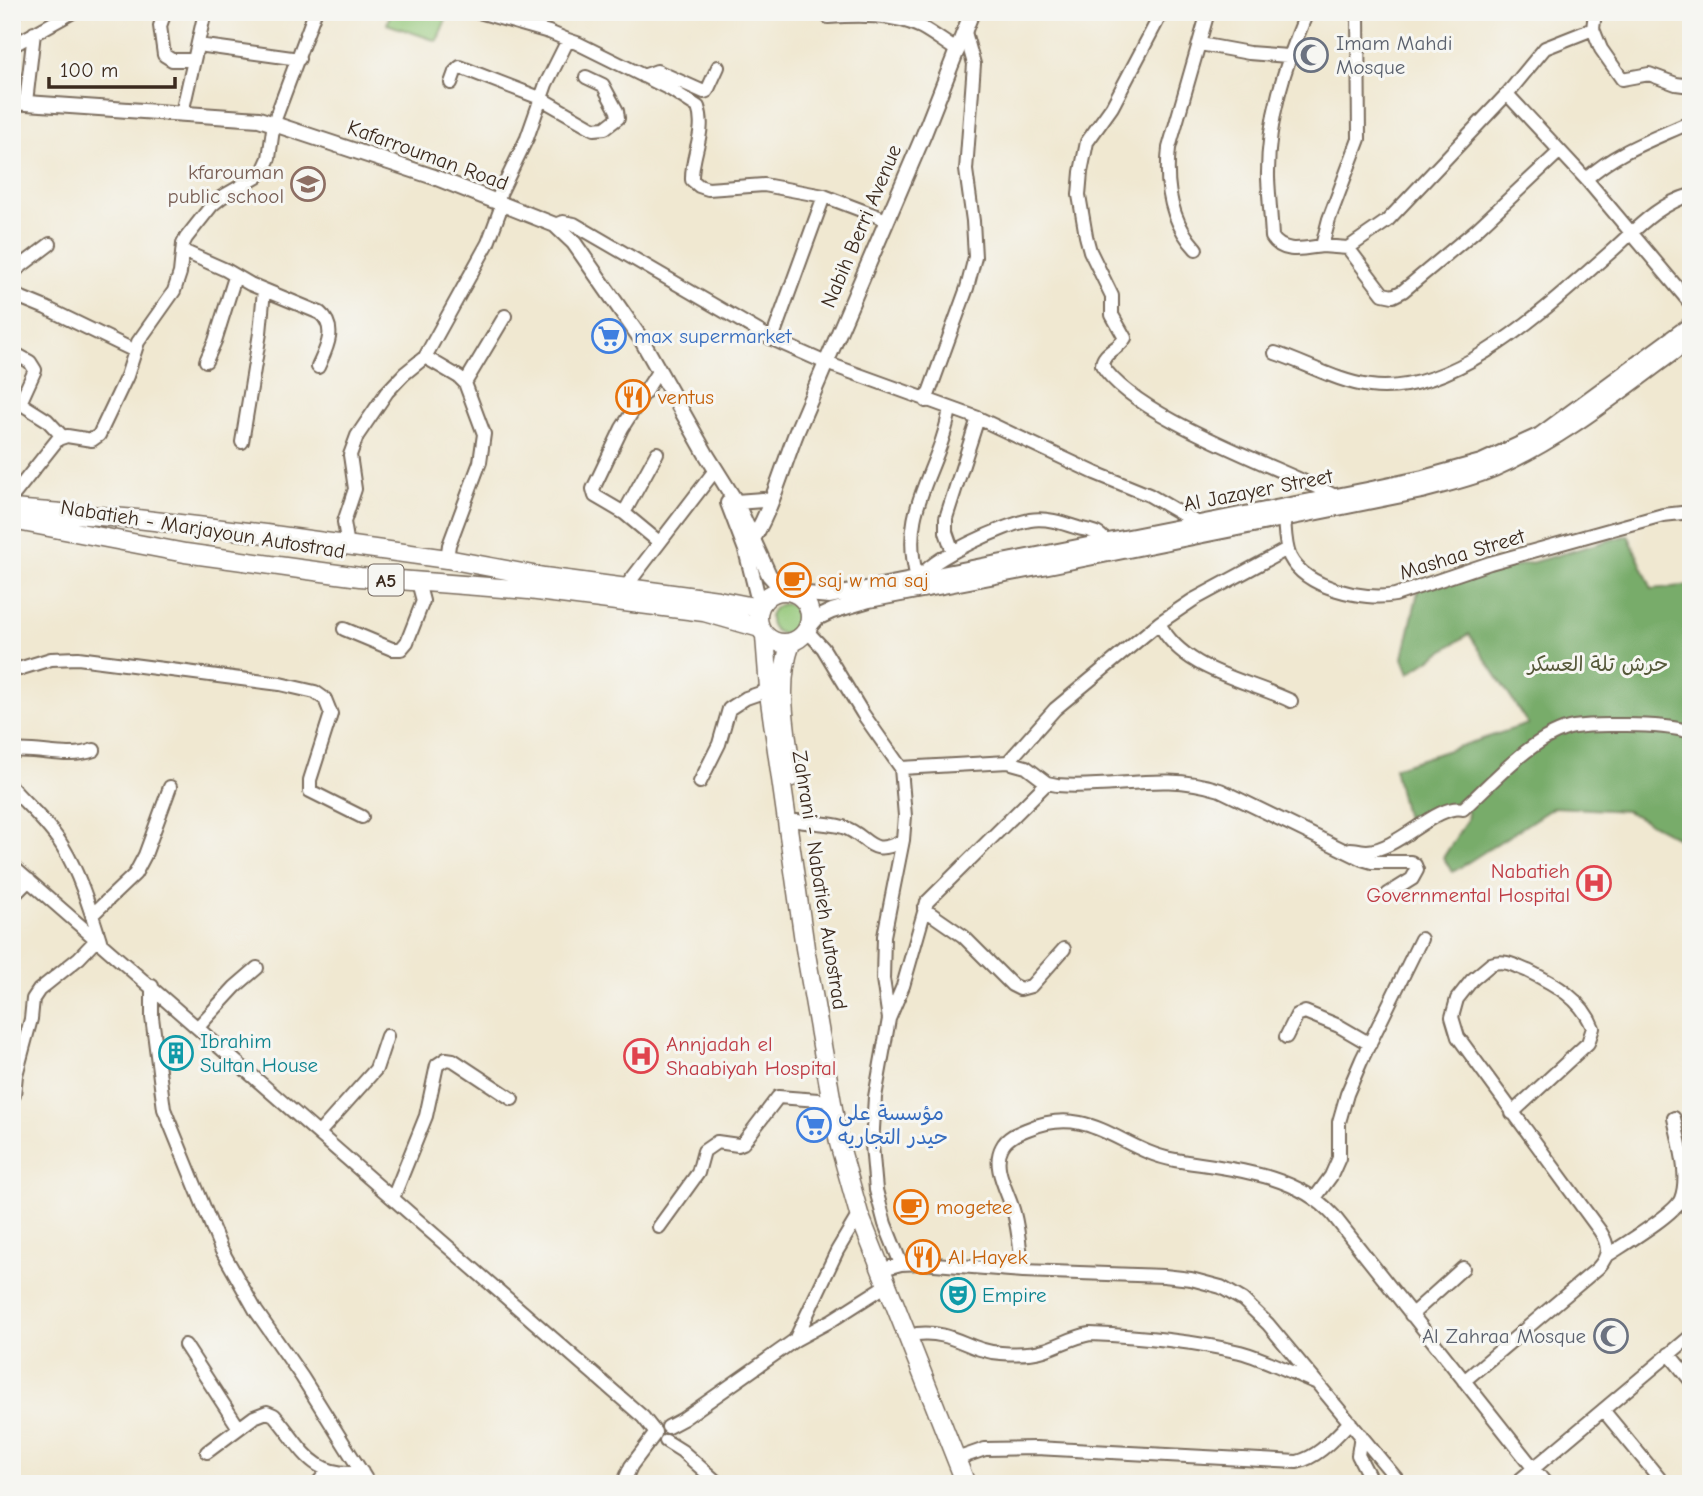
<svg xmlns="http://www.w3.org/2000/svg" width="1703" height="1496" font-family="'Comic Neue','Playpen Sans Arabic',sans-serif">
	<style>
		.green { fill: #95c87a; stroke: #68794c; stroke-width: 2 }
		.forest { fill: #78ac6a; stroke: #5a6b44; stroke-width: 2 }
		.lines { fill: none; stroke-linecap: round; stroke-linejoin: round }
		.minor-casing { stroke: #7a6c5d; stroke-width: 16 }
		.major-casing { stroke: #7a6c5d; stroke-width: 18 }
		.highway-casing { stroke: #7a6c5d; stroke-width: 21 }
		.minor { stroke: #fff; stroke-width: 12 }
		.major { stroke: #fff; stroke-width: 14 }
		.highway { stroke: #fff; stroke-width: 18 }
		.labels { text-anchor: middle; stroke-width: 6; stroke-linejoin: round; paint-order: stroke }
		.shield { fill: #f6f6f2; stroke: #73675e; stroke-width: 2 }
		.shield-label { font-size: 19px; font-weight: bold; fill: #3b2a1e }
		.worship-label { font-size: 21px; fill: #5b616d; stroke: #f6f6f2; text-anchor: start }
		.street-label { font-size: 21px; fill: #3b2a1e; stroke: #f6f6f2 }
		.education-label { font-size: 21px; fill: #785e54; stroke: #f6f6f2; text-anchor: end }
		.shop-label { font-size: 21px; fill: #366cbe; stroke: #f6f6f2; text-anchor: start }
		.food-label { font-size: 21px; fill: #c56008; stroke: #f6f6f2; text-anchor: start }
		.park-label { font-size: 21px; fill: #56593a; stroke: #f6f6f2 }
		.health-label { font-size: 21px; fill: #be3a42; stroke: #f6f6f2; text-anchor: end }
		.culture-label { font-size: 21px; fill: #0d838f; stroke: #f6f6f2; text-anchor: start }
	</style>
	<rect width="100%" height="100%" fill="#f6f6f2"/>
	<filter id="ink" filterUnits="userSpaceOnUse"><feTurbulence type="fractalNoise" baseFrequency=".0143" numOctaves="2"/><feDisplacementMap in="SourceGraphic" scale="14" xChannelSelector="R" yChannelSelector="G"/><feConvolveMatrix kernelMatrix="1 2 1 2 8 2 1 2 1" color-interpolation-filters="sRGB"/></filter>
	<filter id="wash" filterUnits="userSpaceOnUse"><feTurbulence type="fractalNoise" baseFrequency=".00686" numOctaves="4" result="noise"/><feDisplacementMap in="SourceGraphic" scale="28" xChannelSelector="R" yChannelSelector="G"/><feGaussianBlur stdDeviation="1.57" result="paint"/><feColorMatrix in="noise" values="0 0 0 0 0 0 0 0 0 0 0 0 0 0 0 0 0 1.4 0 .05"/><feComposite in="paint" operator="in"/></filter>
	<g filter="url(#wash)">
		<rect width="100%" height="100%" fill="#f0e8d1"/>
		<path class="green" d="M391 12H435L447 17 437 41 387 24Z
			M770 619a15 15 0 1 1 30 0a15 15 0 1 1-30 0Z"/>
		<path class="forest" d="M1628 535 1652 589 1691 585V853L1676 837 1627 811 1554 807 1453 872 1443 858 1467 820 1468 812 1462 808 1408 828 1394 768 1528 724 1469 634 1409 673 1403 658 1419 587 1534 562Z"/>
	</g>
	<g filter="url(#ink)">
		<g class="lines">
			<g class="minor-casing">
				<path id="minor" d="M165 12 160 26 164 55 172 60H194
					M479 12 549 32 568 40
					M1162 12 1112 107 1087 142 1081 172 1079 195 1086 236 1090 251 1112 296V315L1125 338C1119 349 1103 352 1102 365 1135 418 1277 466 1335 496
					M1307 12C1285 65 1267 120 1268 178 1269 198 1271 218 1272 237 1283 255 1305 248 1322 246
					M1358 12 1359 139 1329 219 1322 246 1348 248 1387 221 1507 94 1545 48 1593 29 1595 12
					M12 13 16 12
					M828 17C857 15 894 14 921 27 934 34 945 43 958 51
					M1593 29 1601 49 1622 79 1649 74 1676 84 1691 86
					M1200 44 1249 53 1288 56
					M198 45 299 59
					M12 46 73 12
					M643 76 657 71 704 92 707 91 718 67
					M451 83 455 72 460 67 540 98 594 129 605 128 618 118 617 111 603 85 586 77
					M1507 94 1586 179 1691 304
					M26 102 34 33
					M182 113 205 12
					M1586 179C1617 151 1654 139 1691 122
					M496 202 527 138 546 84 568 40 577 43 670 89 698 107C707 132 691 154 692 180L699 186 708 189 764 185 824 196
					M555 225 563 222 574 224 772 339 826 363 978 418 1095 473 1149 495 1199 524
					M1348 248 1383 294 1393 296 1403 291 1476 230 1560 151
					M1196 249C1170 221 1165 185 1169 148L1208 12
					M183 251 226 270 250 284 320 313C338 328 326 349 318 367
					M12 273 50 244
					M12 294 46 308 135 351
					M772 339 824 196 887 220
					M12 352 30 362 35 370 20 403
					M1275 353C1306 363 1338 382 1370 386 1454 397 1547 307 1606 256 1633 233 1655 205 1691 195
					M425 357 459 377 465 383 484 434 480 462 449 545 447 559
					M206 361 215 341 235 277
					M465 383 505 316
					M12 398 47 420 62 436
					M926 401 967 288 975 257 973 221 966 170 974 64 965 32
					M242 442 260 333 264 290
					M12 497 58 439 67 436 92 440 99 435 127 376 138 342 174 291 180 273 183 244 186 238 212 205 222 197 257 177 264 169 269 158 274 122 315 12
					M624 513 657 453
					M1284 518C1285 530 1285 546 1290 557 1306 588 1363 601 1395 595L1490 563 1663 515 1691 512
					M659 542 624 513 595 496 593 489 622 428 659 370
					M348 546 344 522 355 489 350 455 357 436 387 392 404 374 425 357 488 243 502 205
					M953 552 946 532V518L978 418
					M917 578C898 507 940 472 950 408
					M920 578C930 558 1007 524 1030 520 1046 517 1063 523 1078 528 1089 531 1101 531 1106 543
					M624 589 716 469
					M1159 623C1184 672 1246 679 1291 701
					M344 629 392 649H401L407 642 423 601 418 582
					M807 631 823 648 863 714 901 768 905 816 903 840 884 936 883 979 889 1019 875 1097 872 1145 876 1190 885 1224 901 1264
					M12 671 51 659 78 658 280 684 315 692 325 699 331 714 310 780V791L362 817
					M12 751C41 748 66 760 94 750
					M1008 762 1055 709 1159 623 1193 600 1287 549
					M901 768 1008 762 1026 767 1047 783 1057 785C1115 790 1161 771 1220 790L1362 859 1372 862H1411L1415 865 1417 870 1412 879 1388 894
					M700 782 719 744 729 709 746 698 769 690
					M12 788C29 807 50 825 63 847 80 875 90 909 100 940
					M797 821C812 823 828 823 843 827 869 835 869 860 903 840
					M1350 849C1355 849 1362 851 1367 851 1398 850 1437 803 1463 809 1492 783 1534 734 1574 727 1591 724 1610 725 1627 725 1649 725 1670 726 1691 732
					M12 866 643 1417 655 1432
					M12 897 29 880
					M924 909 963 936 1012 985 1020 989 1031 986 1064 949
					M92 915 135 874 145 855 170 787
					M152 986V1017L164 1109 221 1249 256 1311 302 1377 369 1484
					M889 1019 903 986 927 902 1047 783
					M198 1027 235 987 257 968
					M1286 1037 1297 1015 1305 1012 1339 1026 1370 1044
					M14 1095 16 1075 31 1019 33 999 39 990 79 958 97 939
					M319 1133 376 1069 387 1036
					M393 1198 426 1116 437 1065 446 1059 453 1060 512 1099
					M1315 1198 1331 1176 1339 1158V1122L1347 1094 1362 1059 1421 939
					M659 1227 698 1173 704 1151 717 1142 738 1145 743 1143 778 1097 832 1101
					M1608 1255C1623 1245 1675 1214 1681 1199 1690 1176 1679 1142 1674 1118
					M890 1267 901 1264 922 1263 1023 1271 1164 1276 1191 1279 1221 1287 1243 1300 1268 1324 1401 1484
					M1023 1271C1020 1252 1019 1232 1014 1213 1009 1193 991 1167 1002 1147 1007 1137 1018 1133 1028 1129 1091 1103 1119 1150 1175 1160 1228 1169 1294 1172 1333 1215L1546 1484
					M1411 1315 1463 1268
					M917 1334C953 1330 968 1351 1001 1353 1014 1354 1031 1354 1044 1350 1060 1345 1073 1337 1090 1334 1139 1336 1192 1341 1240 1352 1266 1359 1290 1372 1315 1382
					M795 1340 837 1251 859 1214
					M185 1345 239 1428
					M1669 1354 1691 1381
					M1464 1381 1598 1268C1610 1255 1609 1245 1600 1231L1458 1037 1452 1017 1457 999 1472 980 1491 964C1505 959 1515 966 1528 971 1555 984 1582 999 1593 1028L1588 1043 1512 1113
					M1603 1410 1664 1484
					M668 1427 683 1419 795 1340 832 1320 887 1285
					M1361 1435 1358 1455 1373 1484
					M666 1441 682 1451 719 1484
					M207 1452 254 1417 267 1412 274 1415C303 1448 311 1479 362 1472
					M965 1456 985 1449 1036 1448 1297 1462C1319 1457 1334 1438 1350 1422
					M317 1484 328 1471
					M623 1484 631 1466 655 1434
					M1515 1484 1691 1336"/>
			</g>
			<g class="major-casing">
				<path id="major" d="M12 102 259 119 434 177 555 225 574 243 641 339 706 454 736 502 769 575 779 586 790 591
					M736 502 763 500
					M728 503 746 550 760 606
					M746 550C771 514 781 471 797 431L924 134 972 12
					M795 593 830 596 1367 490 1423 478 1481 462 1540 435 1691 324
					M810 626 817 618 832 611 869 600 1053 565 1422 491C1446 484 1471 479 1494 469 1566 438 1628 385 1691 340"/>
			</g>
			<g class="highway-casing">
				<path id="highway" d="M12 509 137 519 266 534 447 559 544 577 718 600 759 608
					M12 520 185 553 300 569 360 577 529 590 704 612 760 628
					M758 617a26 26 0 1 1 52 0a26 26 0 1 1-52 0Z
					M765 636 770 701 805 948 839 1143 859 1214 966 1484
					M791 643C775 686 787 733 792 777"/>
			</g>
			<use href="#minor" class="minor"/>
			<use href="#major" class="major"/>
			<use href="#highway" class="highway"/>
		</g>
	</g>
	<defs>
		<g id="mosque-ring" transform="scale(1.75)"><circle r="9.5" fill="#f6f6f2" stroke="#6b7280" stroke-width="1.5"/><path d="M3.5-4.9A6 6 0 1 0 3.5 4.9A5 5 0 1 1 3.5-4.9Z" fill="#6b7280"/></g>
		<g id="school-ring" transform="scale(1.75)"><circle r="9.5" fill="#f6f6f2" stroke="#8d6e63" stroke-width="1.5"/><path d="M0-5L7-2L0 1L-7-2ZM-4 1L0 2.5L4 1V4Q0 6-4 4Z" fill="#8d6e63"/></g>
		<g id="supermarket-ring" transform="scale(1.75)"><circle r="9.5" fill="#f6f6f2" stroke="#3f7fe0" stroke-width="1.5"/><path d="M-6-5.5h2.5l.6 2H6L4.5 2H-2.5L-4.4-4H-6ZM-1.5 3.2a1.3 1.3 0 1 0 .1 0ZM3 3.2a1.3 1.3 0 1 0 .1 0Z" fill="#3f7fe0"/></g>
		<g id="restaurant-ring" transform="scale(1.75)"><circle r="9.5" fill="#f6f6f2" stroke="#e8710a" stroke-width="1.5"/><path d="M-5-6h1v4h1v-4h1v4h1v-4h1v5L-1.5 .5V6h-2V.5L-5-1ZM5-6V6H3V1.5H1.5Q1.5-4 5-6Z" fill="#e8710a"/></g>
		<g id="cafe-ring" transform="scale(1.75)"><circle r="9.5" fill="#f6f6f2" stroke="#e8710a" stroke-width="1.5"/><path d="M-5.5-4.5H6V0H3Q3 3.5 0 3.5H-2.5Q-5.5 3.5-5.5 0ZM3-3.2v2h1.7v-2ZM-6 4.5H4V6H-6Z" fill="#e8710a"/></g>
		<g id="hospital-ring" transform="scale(1.75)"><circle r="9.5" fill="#f6f6f2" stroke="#e0444e" stroke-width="1.5"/><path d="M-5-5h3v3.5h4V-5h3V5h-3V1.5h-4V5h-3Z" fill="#e0444e"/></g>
		<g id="building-ring" transform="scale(1.75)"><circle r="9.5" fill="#f6f6f2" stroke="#0f9aa8" stroke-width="1.5"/><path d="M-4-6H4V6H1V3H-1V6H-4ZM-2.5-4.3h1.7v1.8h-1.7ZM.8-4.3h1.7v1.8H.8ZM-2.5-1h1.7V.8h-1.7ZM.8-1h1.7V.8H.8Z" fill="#0f9aa8"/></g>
		<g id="theatre-ring" transform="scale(1.75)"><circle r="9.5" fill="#f6f6f2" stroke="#0f9aa8" stroke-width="1.5"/><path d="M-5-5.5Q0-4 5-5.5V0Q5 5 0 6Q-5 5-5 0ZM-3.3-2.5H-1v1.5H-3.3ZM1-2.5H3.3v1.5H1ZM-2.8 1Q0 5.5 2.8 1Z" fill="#0f9aa8"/></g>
	</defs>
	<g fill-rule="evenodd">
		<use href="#mosque-ring" x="1311" y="55"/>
		<use href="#school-ring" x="308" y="184"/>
		<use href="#supermarket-ring" x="609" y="336"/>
		<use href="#restaurant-ring" x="633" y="397"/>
		<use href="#cafe-ring" x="794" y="580"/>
		<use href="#hospital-ring" x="1594" y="883"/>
		<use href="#building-ring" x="176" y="1053"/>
		<use href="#hospital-ring" x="641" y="1056"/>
		<use href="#supermarket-ring" x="814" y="1125"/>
		<use href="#cafe-ring" x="911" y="1207"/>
		<use href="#restaurant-ring" x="923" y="1257"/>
		<use href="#theatre-ring" x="958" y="1295"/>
		<use href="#mosque-ring" x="1611" y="1336"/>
	</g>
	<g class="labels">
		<rect class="shield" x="368.5" y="564.5" width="35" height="31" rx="5"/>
		<g class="shield-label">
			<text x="386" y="587">A5</text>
		</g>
		<g class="worship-label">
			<text x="1336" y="50">Imam Mahdi<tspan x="1336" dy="24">Mosque</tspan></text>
			<text x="1586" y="1343" text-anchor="end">Al Zahraa Mosque</text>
		</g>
		<g class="street-label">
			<text transform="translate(428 155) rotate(20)" y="7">Kafarrouman Road</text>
			<text transform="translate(861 226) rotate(-67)" y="7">Nabih Berri Avenue</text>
			<text transform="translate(1258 490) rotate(-11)" y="7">Al Jazayer Street</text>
			<text transform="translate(203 529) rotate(9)" y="7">Nabatieh - Marjayoun Autostrad</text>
			<text transform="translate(1462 554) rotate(-17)" y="7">Mashaa Street</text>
			<text transform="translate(820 880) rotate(81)" y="7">Zahrani - Nabatieh Autostrad</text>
		</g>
		<g class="education-label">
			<text x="284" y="179">kfarouman<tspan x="284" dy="24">public school</tspan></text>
		</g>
		<g class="shop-label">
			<text x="634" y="343">max supermarket</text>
			<text x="838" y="1120">مؤسسة علي<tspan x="838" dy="24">حيدر التجاريه</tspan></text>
		</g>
		<g class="food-label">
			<text x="658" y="404">ventus</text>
			<text x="818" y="587">saj w ma saj</text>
			<text x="936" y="1214">mogetee</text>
			<text x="948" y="1264">Al Hayek</text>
		</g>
		<g class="park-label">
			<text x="1598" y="671">حرش تلة العسكر</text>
		</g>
		<g class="health-label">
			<text x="1570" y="878">Nabatieh<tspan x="1570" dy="24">Governmental Hospital</tspan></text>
			<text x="666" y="1051" text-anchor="start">Annjadah el<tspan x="666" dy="24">Shaabiyah Hospital</tspan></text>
		</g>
		<g class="culture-label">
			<text x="200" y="1048">Ibrahim<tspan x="200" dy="24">Sultan House</tspan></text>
			<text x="982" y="1302">Empire</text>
		</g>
	</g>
	<rect width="1703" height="1496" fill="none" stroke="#f6f6f2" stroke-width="42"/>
	<path d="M49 77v10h126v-10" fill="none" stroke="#3b2a1e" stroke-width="3.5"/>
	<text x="60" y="77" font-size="21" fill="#3b2a1e" stroke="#f6f6f2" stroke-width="5" paint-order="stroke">100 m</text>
</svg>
